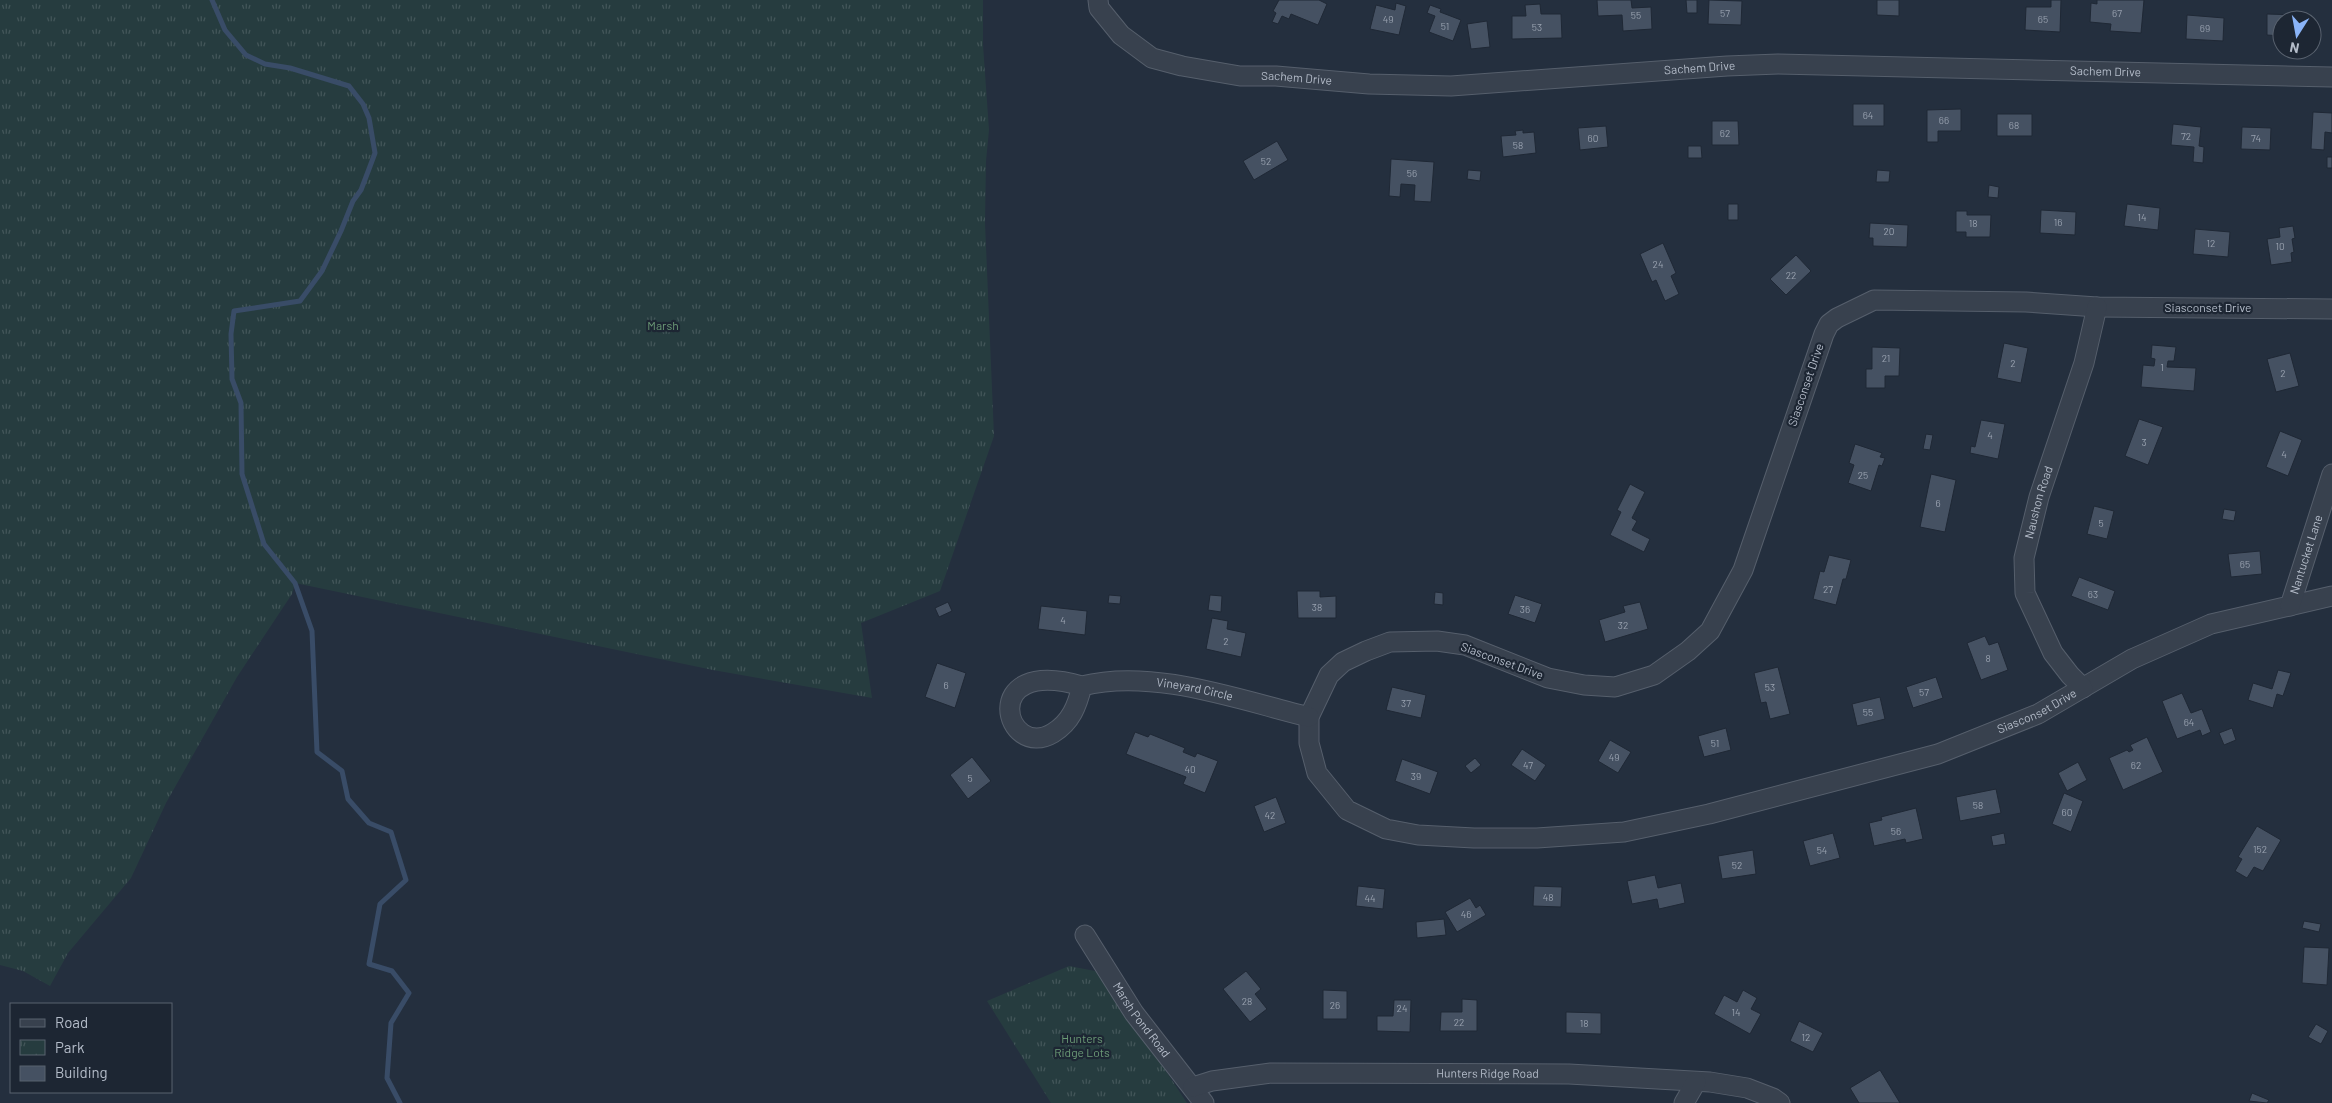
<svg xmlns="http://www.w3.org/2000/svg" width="2332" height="1103" font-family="Barlow,sans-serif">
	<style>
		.park { fill: url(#park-tufts) }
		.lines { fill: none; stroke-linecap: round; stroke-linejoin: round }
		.stream { stroke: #394c67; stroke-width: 5 }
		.building { fill: #455162; stroke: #1f2835 }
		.minor-casing { stroke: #565f6c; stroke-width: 21 }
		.minor { stroke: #38414e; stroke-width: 19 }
		.labels { text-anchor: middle; stroke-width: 4.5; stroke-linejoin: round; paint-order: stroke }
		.number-label { font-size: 10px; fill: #98a1af }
		.street-label { font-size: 12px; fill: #b4bcc9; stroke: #1d2633 }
		.park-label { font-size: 12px; fill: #6b9a76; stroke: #1d2633 }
	</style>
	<defs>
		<pattern id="park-tufts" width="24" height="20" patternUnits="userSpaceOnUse" patternTransform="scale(1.25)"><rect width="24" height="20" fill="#263c3f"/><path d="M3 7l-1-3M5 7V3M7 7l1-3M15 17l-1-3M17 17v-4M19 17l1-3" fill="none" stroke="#435659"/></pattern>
	</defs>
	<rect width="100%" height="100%" fill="#242f3e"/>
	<path class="park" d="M0 0H983V45L989 130 986 161 985 223 994 436 940 591 861 623 872 698 713 670 295 583 292 594 237 677 166 803 131 878 68 953 50 986 23 971 0 965Z
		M1069 966 1095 971 1103 976 1187 1103H1051L987 1001Z"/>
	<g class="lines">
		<path class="stream" d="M212 0 225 30 246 55 265 64 290 68 349 86 363 104 369 118 375 153 369 169 361 190 353 201 341 231 322 271 300 301 234 311 231 334 232 379 241 403 242 474 264 544 295 583 312 631 317 752 342 771 348 799 369 823 391 832 406 880 380 904 369 964 392 971 409 993 391 1023 387 1078 400 1103"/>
	</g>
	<path class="building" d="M1279 0H1319L1327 4 1318 25 1291 14 1289 19 1282 16 1278 24 1272 22 1276 13 1273 11Z
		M1597 0H1631L1632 8 1651 7 1652 29 1623 31 1622 15 1598 16Z
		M1686 0H1697V13H1687Z
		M1709 0 1742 1 1741 25 1708 24Z
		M1877 0H1899V16L1877 15Z
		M2051 0H2061L2060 32 2025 30 2026 7H2051Z
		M2097 0H2144L2141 33 2110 31 2111 24 2090 22 2091 3 2097 4Z
		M1396 3 1406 6 1399 35 1370 29 1376 5 1395 10Z
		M1540 4 1541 14H1561L1562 38 1512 39V16H1526L1525 5Z
		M1430 5 1441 9 1440 12 1461 20 1453 41 1429 32 1435 16 1427 13Z
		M2267 14 2299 15V20H2282V36L2267 35Z
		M2187 15 2224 18 2223 41 2186 39Z
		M1487 21 1490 47 1471 49 1467 24Z
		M1853 104H1884V126H1853Z
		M1961 109V131H1938V142H1927V110Z
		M2313 112 2332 113V133L2325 132 2324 150 2311 149Z
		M1997 114H2032V136H1997Z
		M1712 121H1738L1739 145H1712Z
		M2173 124 2201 127 2199 146 2204 147 2203 163 2193 162 2194 147 2171 145Z
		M1606 126 1608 147 1580 150 1578 128Z
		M2242 127 2271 128 2270 150 2241 149Z
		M1523 130V133L1534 132 1536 153 1503 157 1501 136 1516 135 1515 131Z
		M1277 141 1288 160 1254 180 1243 161Z
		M1688 146H1701L1702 158H1688Z
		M2327 157H2332V168H2327Z
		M1391 159 1434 162 1431 202 1414 201 1415 185 1401 184 1400 197 1389 196Z
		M1468 170 1481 171 1480 181 1467 179Z
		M1877 170 1890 171 1889 182H1876Z
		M1989 185 1999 187 1998 198 1988 197Z
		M1728 204H1738V220H1728Z
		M2127 204 2160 208 2158 230 2124 226Z
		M2041 210 2076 212 2075 235 2040 233Z
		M1956 211H1967V215H1991L1990 237H1966V232H1956Z
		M1870 223 1908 225 1907 247 1873 246V238H1869Z
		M2293 226 2295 238 2292 239 2294 252 2291 253 2292 262 2271 265 2267 239 2280 237 2279 228Z
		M2195 229 2230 232 2228 257 2193 254Z
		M1663 243 1676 273 1671 276 1679 294 1665 301 1656 280 1652 282 1640 254Z
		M1796 255 1811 271 1786 295 1770 279Z
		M2004 343 2028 348 2021 383 1997 378Z
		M2152 345 2176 347 2174 361H2168L2167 367 2196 368 2194 391 2141 387 2143 365 2154 366 2155 359 2151 358Z
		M1872 347 1900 348 1899 376H1885V388H1866V369H1872Z
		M2290 353 2299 386 2276 392 2267 359Z
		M2139 419 2163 427 2148 465 2125 456Z
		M1981 420 2005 424 1998 459 1970 453 1971 446 1975 447Z
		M2280 431 2302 440 2288 476 2266 467Z
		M1926 434 1933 435 1930 450 1923 449Z
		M1855 444 1882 453 1880 457 1885 458 1882 466 1879 465 1871 491 1848 483 1854 465 1849 463Z
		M1931 474 1956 480 1945 532 1920 527Z
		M1630 484 1645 492 1632 518 1637 521 1632 530 1650 539 1644 552 1610 535 1621 512 1617 510Z
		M2094 506 2114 511 2107 539 2087 534Z
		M2224 509 2236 511 2234 521 2222 519Z
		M2260 551 2262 574 2231 577 2228 554Z
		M1829 555 1851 560 1846 579H1843L1836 605 1813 599 1820 571 1824 572Z
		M2079 577 2115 591 2108 610 2071 596Z
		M1297 591H1320V597L1336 596V618H1298Z
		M1435 592 1443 593V605L1434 604Z
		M1109 595 1121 596 1120 604 1108 603Z
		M1210 595 1222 596 1221 612 1208 610Z
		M1515 595 1542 604 1535 623 1508 614Z
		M948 602 952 611 939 617 935 608Z
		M1640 602 1648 629 1605 642 1599 620 1625 612 1623 606Z
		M1041 606 1087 611 1085 635 1038 629Z
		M1212 618 1228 621 1227 629 1246 633 1241 657 1206 649Z
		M1985 636 1989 645 1998 642 2008 670 1981 680 1967 643Z
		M937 663 966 673 955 708 925 697Z
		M1778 667 1790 714 1770 719 1766 702 1761 703 1754 673Z
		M2278 670 2291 673 2283 696 2277 694 2273 708 2248 700 2253 683 2272 689Z
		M1936 677 1943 698 1913 708 1906 687Z
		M1392 687 1426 695 1421 718 1386 710Z
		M2182 693 2191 713 2202 709 2211 732 2202 736 2200 730 2177 739 2162 701Z
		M1880 697 1885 719 1857 726 1852 704Z
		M1726 728 1731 750 1704 757 1698 736Z
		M2232 728 2236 740 2224 745 2219 733Z
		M1135 732 1148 737 1150 734 1185 748 1183 752 1195 757 1197 753 1218 761 1205 793 1183 784 1186 777 1126 754Z
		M2147 737 2163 772 2123 790 2109 758 2127 750 2129 752 2133 750 2130 745Z
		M1610 740 1631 752 1618 773 1598 761Z
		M1522 749 1546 765 1535 781 1511 765Z
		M972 757 991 781 968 799 950 775Z
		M1475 758 1481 765 1471 773 1465 766Z
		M1402 759 1438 772 1430 794 1395 781Z
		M2078 762 2087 780 2067 791 2058 773Z
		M1996 789 2001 813 1960 821 1956 797Z
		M2064 793 2083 801 2071 832 2052 824Z
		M1276 797 1286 823 1264 832 1254 806Z
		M1916 808 1923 839 1906 843 1905 839 1874 846 1869 823 1882 820 1881 817Z
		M2257 826 2281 840 2263 871 2254 867 2247 878 2235 871 2242 859 2238 857Z
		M1833 833 1840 858 1810 866 1803 841Z
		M2004 833 2006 844 1993 846 1991 836Z
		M1753 850 1756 874 1722 879 1718 856Z
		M1655 875 1658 888 1681 883 1685 903 1659 909 1657 899 1632 904 1627 881Z
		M1358 886 1385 889 1383 909 1356 906Z
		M1534 886 1562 887 1561 907 1533 906Z
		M1470 898 1476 908 1480 905 1486 915 1457 932 1445 912Z
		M1444 919 1446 935 1417 938 1416 922Z
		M2304 921 2321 924 2319 932 2302 928Z
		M2304 947 2329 948 2327 985 2302 983Z
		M1246 971 1261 989 1255 994 1267 1009 1250 1022 1223 989Z
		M1323 990 1347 991V1019H1323Z
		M1743 990 1757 998 1751 1009 1761 1014 1750 1034 1714 1014 1724 995 1737 1002Z
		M1462 999 1477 1000V1031H1440L1441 1012H1462Z
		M1394 1000H1411L1410 1032 1377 1031V1016H1393Z
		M1566 1012 1601 1013V1034L1566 1033Z
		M1799 1021 1823 1033 1813 1052 1790 1041Z
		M2316 1024 2328 1031 2321 1044 2308 1037Z
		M1880 1070 1900 1103H1859L1850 1088Z
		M2252 1093 2269 1100 2267 1103 2249 1101Z"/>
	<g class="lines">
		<g class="minor-casing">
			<g id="minor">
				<path id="s1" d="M1098 0 1099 8 1121 35 1152 58 1182 66 1240 76H1276L1369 84 1451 86 1727 66 1778 64 2332 77"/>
				<path id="s2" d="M2332 309 2097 307 2026 302 1874 300 1837 318 1829 324 1824 334 1743 570 1710 631 1688 651 1654 675 1615 687 1584 685 1548 678 1465 645 1437 641 1390 642 1366 651 1343 662 1329 675 1309 717V743L1317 773 1347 810 1386 829 1418 835 1474 838H1537L1624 832 1709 814 1938 754 2038 714 2132 659 2211 624 2332 596"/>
				<path id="s3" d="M2290 606 2332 474"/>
				<path id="s4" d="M1082 686C976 655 1005 762 1053 733 1071 722 1077 706 1082 686 1153 668 1239 700 1309 717"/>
				<path id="s5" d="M2083 688 2070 675 2053 653 2025 593 2024 558 2039 497 2084 363 2097 307"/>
				<path id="s6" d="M1085 935 1134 1013 1204 1103"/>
				<path id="s7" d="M1193 1087 1212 1081 1271 1073 1569 1074 1710 1082 1747 1088 1773 1098 1780 1103"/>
				<path d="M1684 1103 1696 1082"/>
			</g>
		</g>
		<use href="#minor" class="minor"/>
	</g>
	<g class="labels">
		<g class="number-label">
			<text x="1725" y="17">57</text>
			<text x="2117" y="17">67</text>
			<text x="1636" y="19">55</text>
			<text x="1388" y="23">49</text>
			<text x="2043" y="23">65</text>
			<text x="1445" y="30">51</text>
			<text x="1537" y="31">53</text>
			<text x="2205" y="32">69</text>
			<text x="1868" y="119">64</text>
			<text x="1944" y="124">66</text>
			<text x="2014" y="129">68</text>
			<text x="1725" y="137">62</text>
			<text x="2186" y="140">72</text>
			<text x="1593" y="142">60</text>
			<text x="2256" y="142">74</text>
			<text x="1518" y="149">58</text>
			<text x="1266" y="165">52</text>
			<text x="1412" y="177">56</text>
			<text x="2142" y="221">14</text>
			<text x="2058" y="226">16</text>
			<text x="1973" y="227">18</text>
			<text x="1889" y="235">20</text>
			<text x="2211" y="247">12</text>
			<text x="2280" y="250">10</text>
			<text x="1658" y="268">24</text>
			<text x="1791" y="279">22</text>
			<text x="1886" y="362">21</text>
			<text x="2013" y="367">2</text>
			<text x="2162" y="371">1</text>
			<text x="2283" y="377">2</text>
			<text x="1990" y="439">4</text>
			<text x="2144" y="446">3</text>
			<text x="2284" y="458">4</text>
			<text x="1863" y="479">25</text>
			<text x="1938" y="507">6</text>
			<text x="2101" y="527">5</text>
			<text x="2245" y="568">65</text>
			<text x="1828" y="593">27</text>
			<text x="2093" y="598">63</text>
			<text x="1317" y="611">38</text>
			<text x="1525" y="613">36</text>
			<text x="1063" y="624">4</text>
			<text x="1623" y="629">32</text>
			<text x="1226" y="645">2</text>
			<text x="1988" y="662">8</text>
			<text x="946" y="689">6</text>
			<text x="1770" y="691">53</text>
			<text x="1924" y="696">57</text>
			<text x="1406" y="707">37</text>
			<text x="1868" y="716">55</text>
			<text x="2189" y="726">64</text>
			<text x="1715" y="747">51</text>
			<text x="1614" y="761">49</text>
			<text x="1528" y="769">47</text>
			<text x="2136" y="769">62</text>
			<text x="1190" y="773">40</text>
			<text x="1416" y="780">39</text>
			<text x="970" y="782">5</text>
			<text x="1978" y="809">58</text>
			<text x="2067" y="816">60</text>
			<text x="1270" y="819">42</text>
			<text x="1896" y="835">56</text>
			<text x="2260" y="853">152</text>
			<text x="1822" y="854">54</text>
			<text x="1737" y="869">52</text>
			<text x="1548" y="901">48</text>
			<text x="1370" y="902">44</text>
			<text x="1466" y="918">46</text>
			<text x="1247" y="1005">28</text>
			<text x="1335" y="1009">26</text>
			<text x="1402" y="1012">24</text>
			<text x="1736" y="1016">14</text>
			<text x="1459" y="1026">22</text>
			<text x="1584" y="1027">18</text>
			<text x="1806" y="1041">12</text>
		</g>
		<g class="street-label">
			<text dy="4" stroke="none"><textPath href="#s1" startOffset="632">Sachem Drive</textPath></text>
			<text dy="4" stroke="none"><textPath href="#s1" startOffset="1038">Sachem Drive</textPath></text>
			<text dy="4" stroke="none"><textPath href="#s1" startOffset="228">Sachem Drive</textPath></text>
			<text x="2208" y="312">Siasconset Drive</text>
			<text transform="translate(1806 385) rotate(-71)" y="4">Siasconset Drive</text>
			<text dy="4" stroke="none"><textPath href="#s5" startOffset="205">Naushon Road</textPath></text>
			<text dy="4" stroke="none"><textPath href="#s3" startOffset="54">Nantucket Lane</textPath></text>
			<text transform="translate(1502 661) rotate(20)" y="4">Siasconset Drive</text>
			<text dy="4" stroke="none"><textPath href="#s4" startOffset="320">Vineyard Circle</textPath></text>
			<text dy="4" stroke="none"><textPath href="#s2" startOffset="2119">Siasconset Drive</textPath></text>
			<text dy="4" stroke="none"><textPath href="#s6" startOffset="102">Marsh Pond Road</textPath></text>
			<text dy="4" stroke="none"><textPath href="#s7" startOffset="296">Hunters Ridge Road</textPath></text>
		</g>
		<g class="park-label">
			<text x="663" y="330">Marsh</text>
			<text x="1082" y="1043">Hunters<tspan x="1082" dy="14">Ridge Lots</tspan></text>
		</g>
	</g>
	<rect x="10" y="1003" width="162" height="90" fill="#1d2633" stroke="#59626f"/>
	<rect x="20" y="1019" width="25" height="8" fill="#38414e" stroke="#59626f"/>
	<text x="55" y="1028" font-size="15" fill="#b4bcc9">Road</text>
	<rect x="20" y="1040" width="25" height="15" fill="url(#park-tufts)" stroke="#59626f"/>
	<text x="55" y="1053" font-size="15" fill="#b4bcc9">Park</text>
	<rect x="20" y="1066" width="25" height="15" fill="#455162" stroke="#59626f"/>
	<text x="55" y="1078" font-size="15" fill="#b4bcc9">Building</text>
	<g transform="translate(2297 35) rotate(191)"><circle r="24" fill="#1d2633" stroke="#59626f"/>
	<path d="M0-4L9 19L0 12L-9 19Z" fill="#8ab4f8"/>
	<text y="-8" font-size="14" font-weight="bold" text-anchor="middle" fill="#b4bcc9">N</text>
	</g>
</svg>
